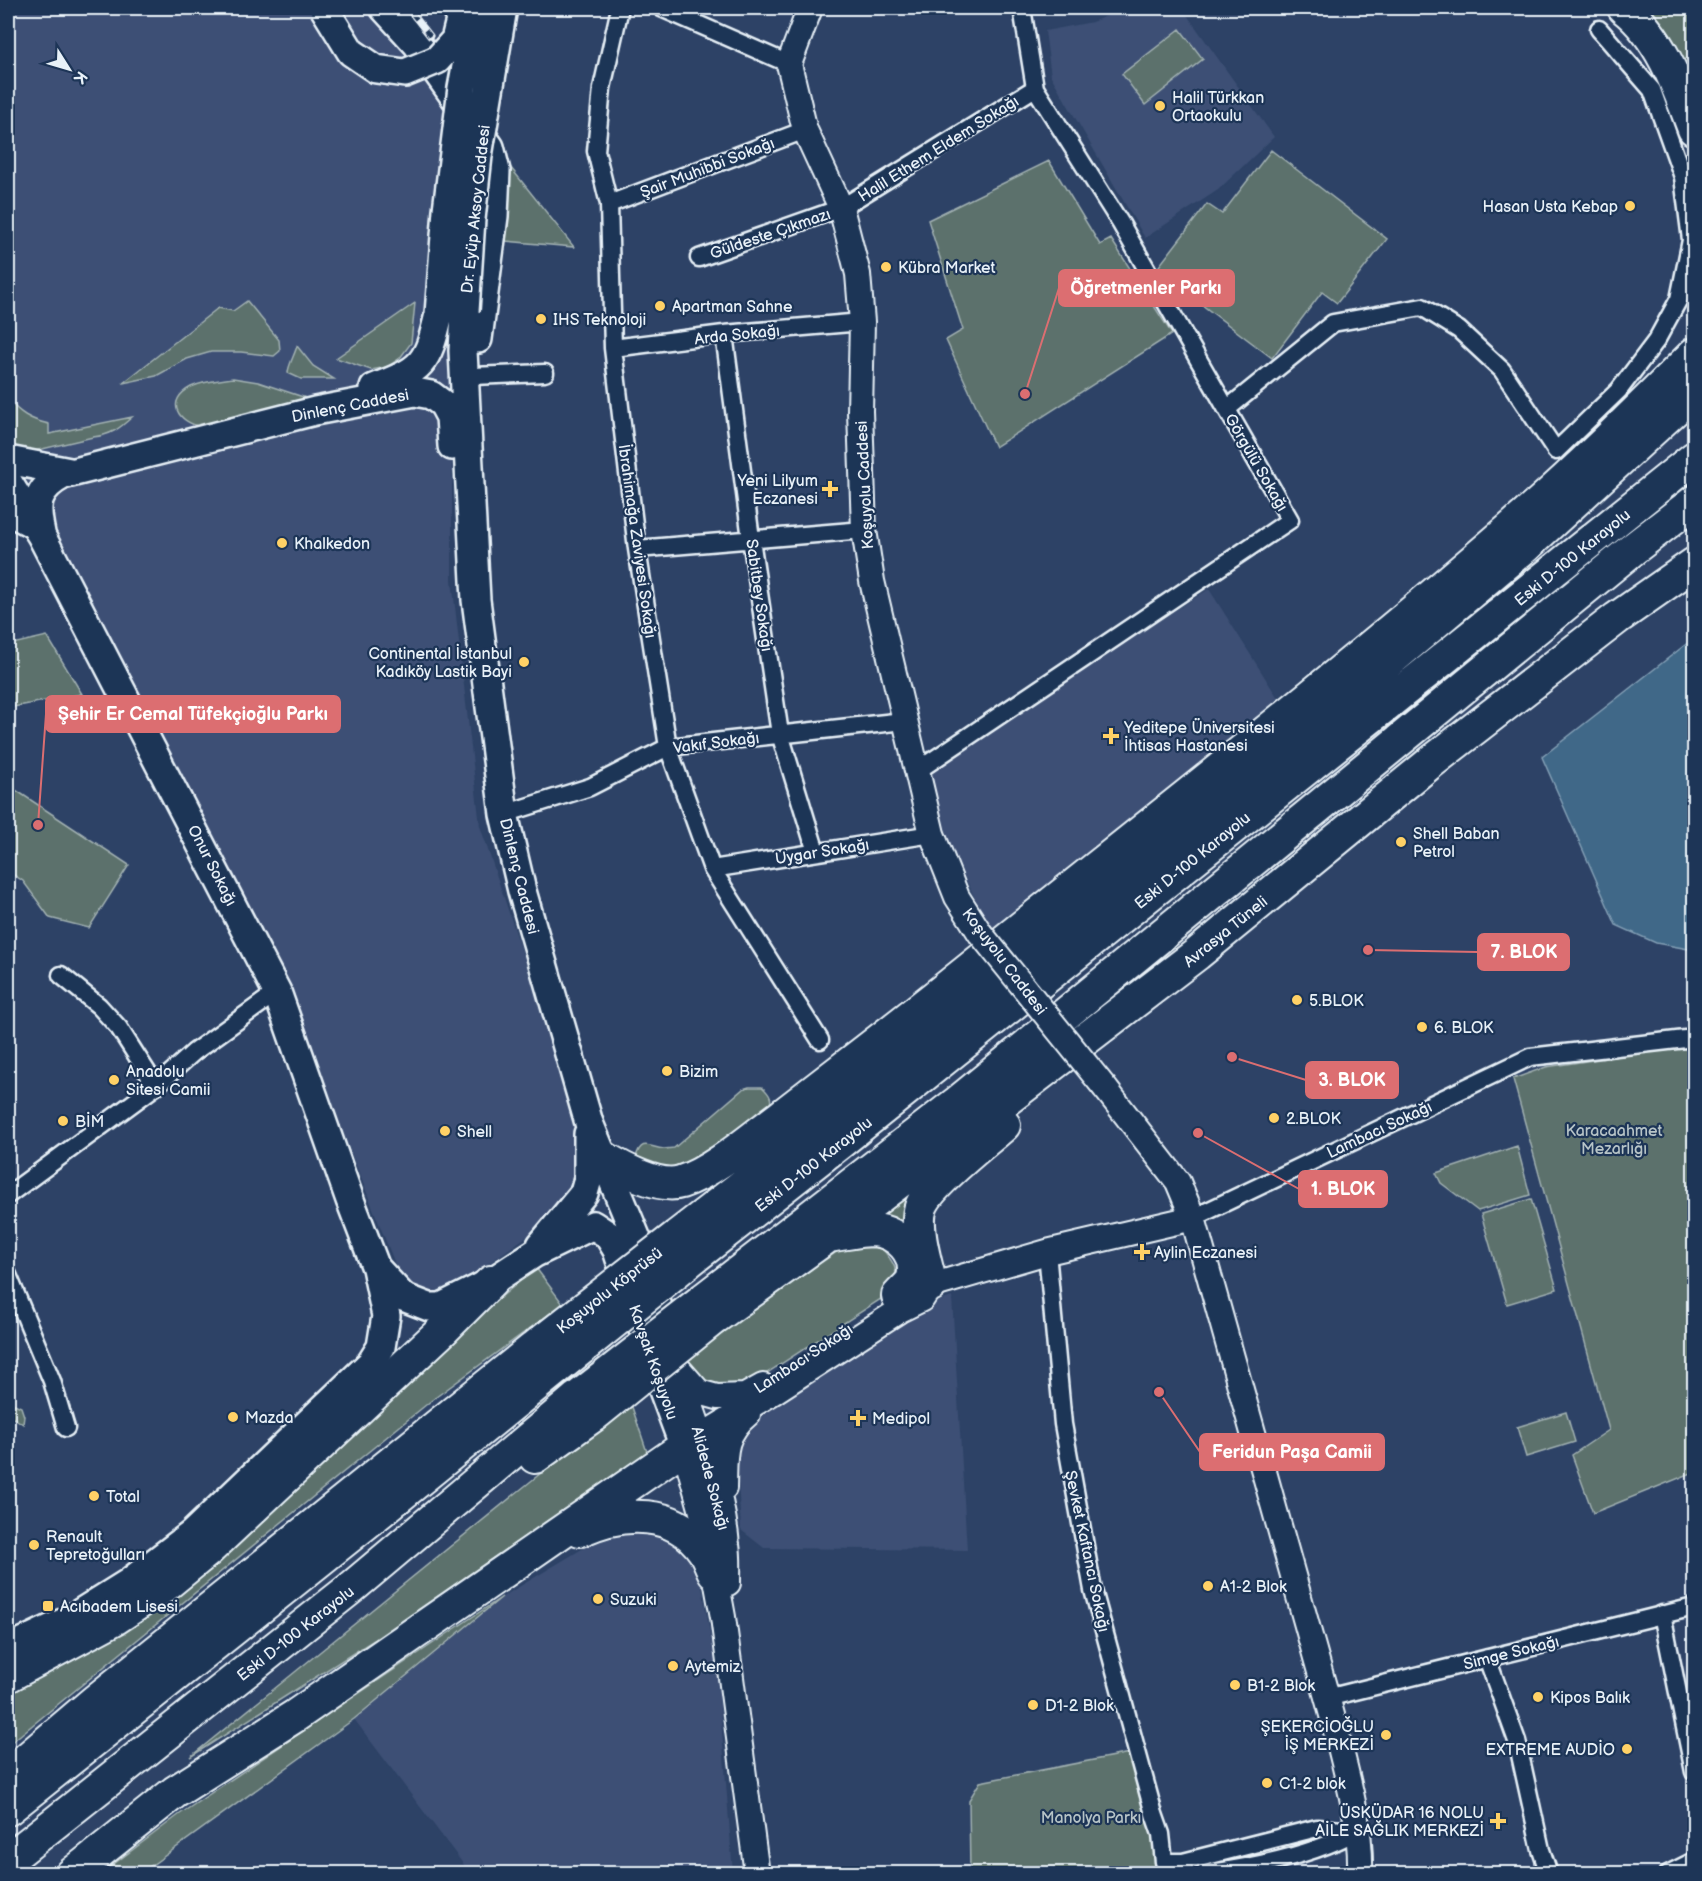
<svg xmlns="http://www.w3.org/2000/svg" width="1702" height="1881" font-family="'Balsamiq Sans',sans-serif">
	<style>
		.built { fill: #3c4f74 }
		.green { fill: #5b716c; stroke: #a2b1b2; stroke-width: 1.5 }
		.water { fill: #406888; stroke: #839fb5; stroke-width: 1.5 }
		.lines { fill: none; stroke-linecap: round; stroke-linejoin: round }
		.street-casing { stroke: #e8f1f8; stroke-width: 21 }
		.secondary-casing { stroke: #e8f1f8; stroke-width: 28 }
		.primary-casing { stroke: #e8f1f8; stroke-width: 32 }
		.highway-casing { stroke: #e8f1f8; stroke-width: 36 }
		.street { stroke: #1d3557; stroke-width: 16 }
		.secondary { stroke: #1d3557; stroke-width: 24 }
		.primary { stroke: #1d3557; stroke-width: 27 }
		.highway { stroke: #1d3557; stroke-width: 32 }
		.rail-casing { stroke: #e8f1f8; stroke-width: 7 }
		.rail { stroke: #1d3557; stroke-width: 4.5; stroke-dasharray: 14; stroke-linecap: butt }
		.secondary-bridge-casing { stroke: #e8f1f8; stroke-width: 28; stroke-linecap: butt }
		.primary-bridge-casing { stroke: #e8f1f8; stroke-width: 32; stroke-linecap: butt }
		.highway-bridge-casing { stroke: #e8f1f8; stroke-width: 36; stroke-linecap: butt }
		.secondary-bridge { stroke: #1d3557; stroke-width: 24 }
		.primary-bridge { stroke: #1d3557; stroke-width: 27 }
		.highway-bridge { stroke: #1d3557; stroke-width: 32 }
		.poi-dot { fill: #ffd166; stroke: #1d3557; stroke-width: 2 }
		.labels { text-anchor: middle; stroke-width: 4.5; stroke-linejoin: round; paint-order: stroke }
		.poi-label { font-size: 16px; fill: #e8f1f8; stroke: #1d3557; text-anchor: start }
		.street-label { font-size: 16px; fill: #e8f1f8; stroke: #1d3557 }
		.park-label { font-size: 16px; fill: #b7c4c7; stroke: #1d3557 }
		.leader { fill: none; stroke: #dc6e71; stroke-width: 2 }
		.callout-dot { fill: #dc6e71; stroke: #1d3557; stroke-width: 2 }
		.callout { fill: #dc6e71; stroke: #dc6e71; stroke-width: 2 }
		.callout-label { font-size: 18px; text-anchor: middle; font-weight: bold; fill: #fff }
	</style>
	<rect width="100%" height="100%" fill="#2d4266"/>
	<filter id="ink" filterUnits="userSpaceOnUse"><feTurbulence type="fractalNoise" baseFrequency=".0167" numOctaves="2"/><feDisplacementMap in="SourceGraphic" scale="12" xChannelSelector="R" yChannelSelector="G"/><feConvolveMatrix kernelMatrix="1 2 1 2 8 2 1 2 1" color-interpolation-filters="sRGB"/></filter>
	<g filter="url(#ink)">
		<path class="built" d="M8 8H373L476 140 452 390V580L480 826 579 1121 580 1167 572 1194 533 1232 447 1293 424 1294 399 1274 281 976 8 466Z
			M1125 8H1182L1274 137 1218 190 1145 238 1051 76 1045 31 1092 22Z
			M1209 589 1283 706 995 940 937 819 928 767Z
			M952 1297 967 1550 764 1548 741 1530 736 1448 747 1427 767 1409 899 1315Z
			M644 1526 676 1539 700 1575 718 1679 733 1873H470L354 1719 502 1597 612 1531Z"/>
		<path class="green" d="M1649 8H1694V92L1676 45Z
			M1180 29 1203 59 1145 105 1122 74Z
			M1271 150 1387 239 1337 303 1322 292 1272 358 1156 270 1207 204 1222 214Z
			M1049 161 1100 245 1111 239 1172 334 995 447 946 340 963 330 928 220Z
			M511 168 574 247 505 241Z
			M247 301 279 340 280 351 274 356 241 352H211L187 359 156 376 123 383 218 308 233 311Z
			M415 303 411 343 400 358 387 367 371 370 336 358Z
			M297 346 313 366 334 379H301L288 373C288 366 295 354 297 346Z
			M233 378 258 382 309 399 202 427C177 422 165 401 191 387 203 381 220 380 233 378Z
			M8 399C19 413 30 420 49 424V434L132 417C119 429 111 435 93 437L17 455 8 449Z
			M47 636 82 694 13 707 8 721V645Z
			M8 785 129 865 89 928 50 918 23 881 8 871Z
			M1694 1045V1472L1593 1513 1572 1455 1609 1430 1513 1079 1546 1067Z
			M749 1087H762C771 1095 773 1100 768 1110 739 1132 670 1196 636 1157 642 1137 650 1148 664 1149 667 1149 671 1148 674 1148L743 1089Z
			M1517 1146 1530 1195 1478 1211 1441 1183 1436 1173Z
			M917 1187 905 1204 910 1234 873 1219Z
			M1531 1199 1557 1289 1507 1304 1481 1214Z
			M844 1247 882 1248C899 1270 901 1274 884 1297L747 1386C710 1390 710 1387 684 1361L740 1318Z
			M536 1268 563 1304 432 1400 8 1745V1685L467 1325Z
			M630 1401 647 1452 374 1640 190 1757Z
			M10 1402 21 1407 24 1416 23 1424 14 1418 8 1421V1403Z
			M1566 1412 1575 1442 1526 1457 1517 1427Z
			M502 1597 354 1719 141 1873H102L180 1814Z
			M1135 1752 1153 1840 1162 1873H970L969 1800 980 1782Z"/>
		<path class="water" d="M1694 638V950L1656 943 1616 925 1542 757Z"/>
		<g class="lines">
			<g class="street-casing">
				<path id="street" d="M620 8 602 88 596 151 609 204 613 348 637 549 668 747 712 869 820 1040
					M661 8 789 64
					M609 204 805 130
					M699 258 841 208 1035 88
					M724 334 751 539 780 734 816 852
					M613 348 724 334 862 322
					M472 376 545 373
					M1227 409 1333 323 1422 307 1459 330 1502 370 1556 451 1619 390 1656 341 1679 299 1691 240 1683 177 1652 90 1599 29
					M8 517 36 532
					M637 549 864 530
					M917 771 1290 520 1121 224 1035 88 1022 8
					M504 814 590 787 668 747 904 721
					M712 869 932 834
					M61 975 99 1006 119 1028 156 1086
					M8 1195 156 1086 194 1052 277 992
					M1193 1218 1530 1057 1694 1038
					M1047 1252 1063 1424 1093 1590 1154 1814 1161 1834 1164 1862
					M8 1275 52 1381 66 1428
					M1662 1614 1694 1772
					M1487 1658 1517 1741 1541 1850 1549 1874
					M1327 1698 1694 1607
					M1164 1862H1183L1317 1828 1357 1831
					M1204 1874C1253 1867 1314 1855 1357 1831
					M1668 1874 1694 1861"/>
			</g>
			<g class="secondary-casing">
				<path id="secondary" d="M810 8 789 64 805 130 841 208 858 274 862 322 860 411 864 530 872 581 932 834 957 897 980 933
					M1105 1088 1178 1182 1193 1218 1332 1715C1344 1765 1362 1822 1360 1874
					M917 1290 1047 1252 1193 1218
					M677 1367 699 1392 717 1397 745 1396 763 1386
					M680 1375C699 1429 722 1488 727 1545 729 1558 728 1570 728 1583
					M724 1488C725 1457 721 1436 748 1414
					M757 1874 723 1617 707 1530 684 1447 775 1391 900 1310 922 1299 931 1285"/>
			</g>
			<g class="primary-casing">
				<path id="primary" d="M384 8 417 44 490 147 496 171 494 216 478 339
					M465 311 463 351 476 600 504 814 522 891 589 1123 637 1239 671 1349
					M374 388C423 369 427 365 439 314
					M8 460 70 472
					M8 482 41 535 277 992 350 1200 376 1268 386 1316 381 1347 371 1363 192 1534 128 1583 96 1603 69 1620 8 1649
					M41 533C35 505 35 490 63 475L315 411 415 392 431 395 443 404 450 417 452 446
					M541 1245 584 1193 588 1179V1134
					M376 1268 403 1297 429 1307H441L491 1282 535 1253 593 1225 608 1235 617 1250 660 1382 684 1447"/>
			</g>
			<g class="highway-casing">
				<path id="highway" d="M1624 8C1661 37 1678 86 1694 129
					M603 1157C621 1168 659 1189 681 1182 713 1172 753 1137 780 1117 839 1071 899 1026 957 979 1142 830 1331 684 1511 528 1575 473 1635 413 1694 354
					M677 1236 978 1003 1341 702 1527 545 1694 392
					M828 1236C843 1234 859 1230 874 1230 897 1232 919 1253 913 1278 911 1284 903 1290 898 1296
					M688 1262 842 1141 1694 458
					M931 1285C926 1265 914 1227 921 1207 929 1184 984 1143 1004 1125
					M704 1299 958 1102 1633 549 1694 502
					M713 1319 827 1237 1197 954 1430 763 1617 618 1694 564
					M535 1457 594 1415
					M580 1530C622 1511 675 1508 704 1551 708 1557 711 1566 714 1572
					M8 1676 116 1618 163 1587 207 1551 445 1328 491 1282
					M8 1775 95 1701 540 1343
					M8 1809 370 1520 557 1368
					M8 1860 351 1588 577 1398
					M72 1874 175 1792 295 1716 684 1447"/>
			</g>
			<use href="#street" class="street"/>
			<use href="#secondary" class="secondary"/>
			<use href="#primary" class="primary"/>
			<use href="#highway" class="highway"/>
			<g class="rail-casing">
				<path id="rail" d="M408 8 430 36"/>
			</g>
			<use href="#rail" class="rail"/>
			<g class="secondary-bridge-casing">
				<path id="secondary-bridge" d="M980 933 1105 1088"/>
			</g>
			<g class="primary-bridge-casing">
				<path id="primary-bridge" d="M324 8 351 52 376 69 405 73 437 60 455 40 462 12
					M465 311 471 219 478 156 503 8
					M439 314 447 210 462 88 477 8"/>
			</g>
			<g class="highway-bridge-casing">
				<path id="highway-bridge" d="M540 1343 677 1236
					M557 1368 688 1262
					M577 1398 704 1299
					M594 1415 713 1319"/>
			</g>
			<use href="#secondary-bridge" class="secondary-bridge"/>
			<use href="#primary-bridge" class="primary-bridge"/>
			<use href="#highway-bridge" class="highway-bridge"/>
		</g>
	</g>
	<g class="poi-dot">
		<circle cx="1160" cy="106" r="6"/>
		<circle cx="1630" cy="206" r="6"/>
		<circle cx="886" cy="267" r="6"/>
		<circle cx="660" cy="306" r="6"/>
		<circle cx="541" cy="319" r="6"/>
		<path d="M827 480h6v6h6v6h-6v6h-6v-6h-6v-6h6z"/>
		<circle cx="282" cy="543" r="6"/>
		<circle cx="524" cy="662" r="6"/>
		<path d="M1108 727h6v6h6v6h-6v6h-6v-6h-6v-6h6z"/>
		<circle cx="1401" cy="842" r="6"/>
		<circle cx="1297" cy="1000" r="6"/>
		<circle cx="1422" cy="1027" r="6"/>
		<circle cx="667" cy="1071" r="6"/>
		<circle cx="114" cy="1080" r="6"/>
		<circle cx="1274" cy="1118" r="6"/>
		<circle cx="63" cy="1121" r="6"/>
		<circle cx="445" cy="1131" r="6"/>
		<path d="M1139 1243h6v6h6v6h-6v6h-6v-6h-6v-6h6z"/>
		<circle cx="233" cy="1417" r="6"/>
		<path d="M855 1409h6v6h6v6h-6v6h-6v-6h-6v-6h6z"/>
		<circle cx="94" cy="1496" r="6"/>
		<circle cx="34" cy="1545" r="6"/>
		<circle cx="1208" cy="1586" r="6"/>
		<circle cx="598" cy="1599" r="6"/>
		<rect x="42" y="1600" width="12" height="12" rx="3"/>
		<circle cx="673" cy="1666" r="6"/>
		<circle cx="1235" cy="1685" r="6"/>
		<circle cx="1538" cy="1697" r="6"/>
		<circle cx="1033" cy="1705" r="6"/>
		<circle cx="1386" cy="1735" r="6"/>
		<circle cx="1627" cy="1749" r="6"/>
		<circle cx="1267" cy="1783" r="6"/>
		<path d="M1495 1812h6v6h6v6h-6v6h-6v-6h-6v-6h6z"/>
	</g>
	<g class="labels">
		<g class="poi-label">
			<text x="1172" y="103">Halil Türkkan<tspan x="1172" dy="18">Ortaokulu</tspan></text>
			<text x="1618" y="212" text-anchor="end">Hasan Usta Kebap</text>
			<text x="898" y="273">Kübra Market</text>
			<text x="672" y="312">Apartman Sahne</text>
			<text x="553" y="325">IHS Teknoloji</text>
			<text x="818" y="486" text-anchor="end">Yeni Lilyum<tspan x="818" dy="18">Eczanesi</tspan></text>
			<text x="294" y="549">Khalkedon</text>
			<text x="512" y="659" text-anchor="end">Continental İstanbul<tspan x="512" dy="18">Kadıköy Lastik Bayi</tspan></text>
			<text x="1124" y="733">Yeditepe Üniversitesi<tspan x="1124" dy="18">İhtisas Hastanesi</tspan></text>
			<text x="1413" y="839">Shell Baban<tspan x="1413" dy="18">Petrol</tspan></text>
			<text x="1309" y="1006">5.BLOK</text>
			<text x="1434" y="1033">6. BLOK</text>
			<text x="126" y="1077">Anadolu<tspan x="126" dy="18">Sitesi Camii</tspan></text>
			<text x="679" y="1077">Bizim</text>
			<text x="1286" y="1124">2.BLOK</text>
			<text x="75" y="1127">BİM</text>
			<text x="457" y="1137">Shell</text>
			<text x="1154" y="1258">Aylin Eczanesi</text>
			<text x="245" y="1423">Mazda</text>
			<text x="872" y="1424">Medipol</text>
			<text x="106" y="1502">Total</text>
			<text x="46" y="1542">Renault<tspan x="46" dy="18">Tepretoğulları</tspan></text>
			<text x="1220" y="1592">A1-2 Blok</text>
			<text x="610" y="1605">Suzuki</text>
			<text x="60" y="1612">Acıbadem Lisesi</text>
			<text x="685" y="1672">Aytemiz</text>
			<text x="1247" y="1691">B1-2 Blok</text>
			<text x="1550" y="1703">Kipos Balık</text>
			<text x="1045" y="1711">D1-2 Blok</text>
			<text x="1374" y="1732" text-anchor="end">ŞEKERCİOĞLU<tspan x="1374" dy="18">İŞ MERKEZİ</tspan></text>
			<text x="1615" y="1755" text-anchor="end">EXTREME AUDİO</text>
			<text x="1279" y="1789">C1-2 blok</text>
			<text x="1484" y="1818" text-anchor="end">ÜSKÜDAR 16 NOLU<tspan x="1484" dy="18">AİLE SAĞLIK MERKEZİ</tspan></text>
		</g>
		<g class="street-label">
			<text transform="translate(938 148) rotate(-32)" y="6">Halil Ethem Eldem Sokağı</text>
			<text transform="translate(707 167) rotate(-21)" y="6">Şair Muhibbi Sokağı</text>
			<text transform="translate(475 209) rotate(-84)" y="6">Dr. Eyüp Aksoy Caddesi</text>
			<text transform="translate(770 233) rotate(-19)" y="6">Güldeste Çıkmazı</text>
			<text transform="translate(737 334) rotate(-6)" y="6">Arda Sokağı</text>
			<text transform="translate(350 405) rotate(-11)" y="6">Dinlenç Caddesi</text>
			<text transform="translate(1257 462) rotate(60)" y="6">Görgülü Sokağı</text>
			<text transform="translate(864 485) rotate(-93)" y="6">Koşuyolu Caddesi</text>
			<text transform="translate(638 541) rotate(82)" y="6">İbrahimağa Zaviyesi Sokağı</text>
			<text transform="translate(1572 557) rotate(-39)" y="6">Eski D-100 Karayolu</text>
			<text transform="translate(760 595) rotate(82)" y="6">Sabitbey Sokağı</text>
			<text transform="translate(716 742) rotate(-7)" y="6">Vakıf Sokağı</text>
			<text transform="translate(822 851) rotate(-9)" y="6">Uygar Sokağı</text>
			<text transform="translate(1192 860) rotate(-39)" y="6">Eski D-100 Karayolu</text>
			<text transform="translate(213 865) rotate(63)" y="6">Onur Sokağı</text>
			<text transform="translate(520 876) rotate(76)" y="6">Dinlenç Caddesi</text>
			<text transform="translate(1225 931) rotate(-39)" y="6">Avrasya Tüneli</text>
			<text transform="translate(1005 961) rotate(53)" y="6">Koşuyolu Caddesi</text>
			<text transform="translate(1379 1129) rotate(-25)" y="6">Lambacı Sokağı</text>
			<text transform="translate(813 1164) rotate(-38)" y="6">Eski D-100 Karayolu</text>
			<text transform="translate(609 1290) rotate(-38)" y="6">Koşuyolu Köprüsü</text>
			<text transform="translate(803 1358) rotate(-33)" y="6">Lambacı Sokağı</text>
			<text transform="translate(654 1362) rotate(71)" y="6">Kavşak Koşuyolu</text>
			<text transform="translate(711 1478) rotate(75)" y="6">Alidede Sokağı</text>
			<text transform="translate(1088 1551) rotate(78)" y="6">Şevket Kaftancı Sokağı</text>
			<text transform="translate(295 1633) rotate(-38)" y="6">Eski D-100 Karayolu</text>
			<text transform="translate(1511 1652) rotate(-14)" y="6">Simge Sokağı</text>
		</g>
		<g class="park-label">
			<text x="1614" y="1136">Karacaahmet<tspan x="1614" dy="18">Mezarlığı</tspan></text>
			<text x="1091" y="1823">Manolya Parkı</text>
		</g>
	</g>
	<path class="leader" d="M1025 394L1059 288M38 825L46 714M1368 950L1478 952M1232 1057L1306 1080M1198 1133L1299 1189M1159 1392L1200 1452"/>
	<g class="callout-dot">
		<circle cx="1025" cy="394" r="6"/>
		<circle cx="38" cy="825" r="6"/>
		<circle cx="1368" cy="950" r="6"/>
		<circle cx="1232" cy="1057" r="6"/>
		<circle cx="1198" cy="1133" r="6"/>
		<circle cx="1159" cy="1392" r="6"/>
	</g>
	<g class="callout">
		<rect x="1059" y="270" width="175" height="36" rx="6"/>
		<rect x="46" y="696" width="294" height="36" rx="6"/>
		<rect x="1478" y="934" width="91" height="36" rx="6"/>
		<rect x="1306" y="1062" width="92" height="36" rx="6"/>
		<rect x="1299" y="1171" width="88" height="36" rx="6"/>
		<rect x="1200" y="1434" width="184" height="36" rx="6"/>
	</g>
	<g class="callout-label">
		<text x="1146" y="294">Öğretmenler Parkı</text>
		<text x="193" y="720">Şehir Er Cemal Tüfekçioğlu Parkı</text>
		<text x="1524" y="958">7. BLOK</text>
		<text x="1352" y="1086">3. BLOK</text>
		<text x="1343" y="1195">1. BLOK</text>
		<text x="1292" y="1458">Feridun Paşa Camii</text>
	</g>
	<rect width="1702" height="1881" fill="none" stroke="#1d3557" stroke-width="30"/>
	<rect x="15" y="15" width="1672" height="1851" fill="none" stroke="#e8f1f8" stroke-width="2" filter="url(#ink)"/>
	<g transform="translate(69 69) rotate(127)" stroke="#1d3557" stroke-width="4.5" paint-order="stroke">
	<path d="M0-4.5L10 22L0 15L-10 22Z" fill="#e8f1f8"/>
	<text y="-9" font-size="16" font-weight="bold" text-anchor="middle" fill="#e8f1f8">K</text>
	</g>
</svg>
